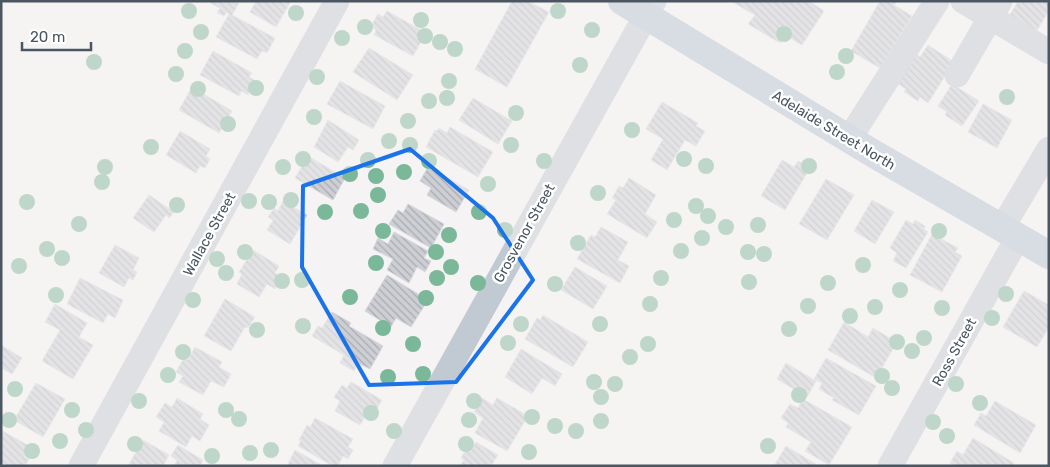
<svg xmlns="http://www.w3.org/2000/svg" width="1050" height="467" font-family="Rubik,sans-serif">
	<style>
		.building { fill: url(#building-back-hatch); stroke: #d7d9de }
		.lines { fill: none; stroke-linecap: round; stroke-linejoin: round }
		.minor { stroke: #c1cad2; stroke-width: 25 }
		.major { stroke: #b3c2d1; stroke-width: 28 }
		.tree { fill: #7bb799 }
		.marked { fill: none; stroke: #1a73e8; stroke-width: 4; stroke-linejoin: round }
		.labels { text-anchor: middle; stroke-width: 5; stroke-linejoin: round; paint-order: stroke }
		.street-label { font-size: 14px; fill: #4a5661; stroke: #fff }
	</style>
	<defs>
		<pattern id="building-back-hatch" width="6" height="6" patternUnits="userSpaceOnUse" patternTransform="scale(1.25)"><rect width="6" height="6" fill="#cdcfd5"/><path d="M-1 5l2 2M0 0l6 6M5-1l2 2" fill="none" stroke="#a8abb0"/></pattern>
	</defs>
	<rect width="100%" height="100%" fill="#f5f3f3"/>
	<path class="building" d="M211 1 239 3 232 15 275 38 267 53 262 51 257 59 216 37 229 14 227 12 224 16 217 13 220 8 210 3Z
		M256 1H291L276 27 250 12Z
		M512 1H527L549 12 507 87 475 69Z
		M735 1H809L824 11 802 45 785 35 780 43 748 24 755 15 734 3Z
		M880 1H897L894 5 912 16 880 68 851 51Z
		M1014 1H1049V10L1035 34 1008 18 1017 3Z
		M387 11 426 33 413 56 374 35 376 30 371 26 378 14 383 17Z
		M928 45 954 62 928 103 920 97 918 101 904 92 906 89 897 83 916 54 920 57Z
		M369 48 413 75 397 100 353 72Z
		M213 51 252 73 249 77 256 81 248 95 241 91 239 96 200 75Z
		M340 81 385 106 373 129 327 104Z
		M952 84 979 101 962 126 945 115 947 112 938 106Z
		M192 87 232 111 219 133 179 110Z
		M473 98 512 121 498 144 459 120Z
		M662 102 698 123 696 126 705 131 696 146 685 140 667 170 651 160 663 139 646 129Z
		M983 104 1012 120 997 148 968 132Z
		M328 120 359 140 353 150 348 147 338 162 314 147Z
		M450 127 493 152 478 177 426 147 435 130 437 131 439 128 447 133Z
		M180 131 210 149 206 156 210 159 205 168 200 166 196 173 166 155Z
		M308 156 345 178 333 200 295 178Z
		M782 160 794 167 798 161 810 168 785 210 761 196Z
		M428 167 469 190 456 212 427 195 431 188 420 181Z
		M629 178 656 195 645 214 657 222 647 238 607 214 616 200 612 198 619 186 623 188Z
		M826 179 854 195 827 240 799 224Z
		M149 195 174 212 169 218 166 215 154 232 133 218Z
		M872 200 894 212 875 244 854 231Z
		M283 201 307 215 290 244 267 230 273 220 268 217 274 208 278 211Z
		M408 204 444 224 431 248 389 224 398 210 403 213Z
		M906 220 913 224 915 220 925 226 924 229 928 232 906 268 893 261 897 253 890 248Z
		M601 227 628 242 618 260 629 266 620 283 577 259 591 235 595 237Z
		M394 232 428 251 424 258 431 261 425 272 417 267 409 283 387 270 393 259 373 249 378 238 388 244Z
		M932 234 958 248 955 252 962 256 942 292 910 275Z
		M115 245 139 258 133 270 137 272 133 280 129 278 124 287 99 273Z
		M253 250 279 266 275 273 282 277 275 289 267 284 259 297 237 284 242 274 239 272Z
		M575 267 607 286 593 309 561 290Z
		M387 275 428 300 411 327 396 318 391 327 365 311Z
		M80 278 123 300 115 318 108 314 103 323 67 304Z
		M1024 291 1049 305V327L1037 347 1003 327Z
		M225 299 255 317 248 328 245 327 231 351 204 336Z
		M55 304 87 323 79 337 93 345 73 379 42 361 60 330 45 322Z
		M332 312 351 323 349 326 383 346 370 369 358 363 354 371 340 363 344 355 312 336 318 326 322 328Z
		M543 315 588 342 573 367 525 339 537 318 540 320Z
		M844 322 868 337 873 328 897 342 876 378 828 350Z
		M1 345 22 358 12 374 1 368Z
		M195 347 222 362 219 367 231 374 224 387 211 381 203 395 179 382 183 376 176 372 184 358 188 360Z
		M521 349 562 374 555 386 542 378 532 394 505 377Z
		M826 358 876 386 859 415 832 400 834 398 819 389 822 383 814 379Z
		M786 363 816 381 807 397 777 379Z
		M351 382 382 400 376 410 371 407 360 425 335 411 340 401 334 397 342 385 347 388Z
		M36 383 65 399 43 437 14 420Z
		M177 398 203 414 200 419 209 425 200 441 192 436 186 447 159 431 164 422 156 417 165 403 172 407Z
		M482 398 493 405 497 398 528 416 507 451 475 433 483 418 474 412Z
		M803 399 852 427 829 465 805 451 811 442 786 427 788 423 781 418 790 404 798 408Z
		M995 401 1036 425 1020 453 974 425 981 413 986 416Z
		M315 418 353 439 348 447 353 450 348 459 343 456 338 466H333L298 446 301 441 299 440 307 425 310 427Z
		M1 430 31 447 25 457 29 459 25 466H7L1 463Z
		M973 438 1014 463 1012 466H956L950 463 957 451 963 455Z
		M143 440 169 455 163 466H128Z
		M476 442 498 455 491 466H460L464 460 461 458 466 449 470 452Z
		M178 445 203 460 200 466H174L177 460 171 456Z
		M786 446 819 466H774Z
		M295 450 323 466H287Z"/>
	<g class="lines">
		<path class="minor" d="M963 1 1049 52
			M957 75 1000 1
			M849 139 937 1
			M1002 228 1049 149
			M81 466 337 1
			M395 466 654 1
			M890 466 1018 237"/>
		<path class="major" d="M622 1 874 154 1049 255"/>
	</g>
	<g class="tree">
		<circle cx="189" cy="11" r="8"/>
		<circle cx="558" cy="11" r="8"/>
		<circle cx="296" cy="13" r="8"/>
		<circle cx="421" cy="20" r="8"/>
		<circle cx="365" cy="27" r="8"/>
		<circle cx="592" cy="30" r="8"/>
		<circle cx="201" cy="32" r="8"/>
		<circle cx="784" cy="34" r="8"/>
		<circle cx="425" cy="36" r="8"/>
		<circle cx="342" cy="38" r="8"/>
		<circle cx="440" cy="42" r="8"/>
		<circle cx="455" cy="49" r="8"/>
		<circle cx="185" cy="51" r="8"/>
		<circle cx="846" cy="56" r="8"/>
		<circle cx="94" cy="62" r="8"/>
		<circle cx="580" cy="65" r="8"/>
		<circle cx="837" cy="72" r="8"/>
		<circle cx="176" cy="74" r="8"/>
		<circle cx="317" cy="77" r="8"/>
		<circle cx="449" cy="81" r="8"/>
		<circle cx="256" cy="88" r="8"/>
		<circle cx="198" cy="89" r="8"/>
		<circle cx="1007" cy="97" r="8"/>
		<circle cx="447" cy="98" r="8"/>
		<circle cx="429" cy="101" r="8"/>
		<circle cx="516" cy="113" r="8"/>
		<circle cx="314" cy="117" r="8"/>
		<circle cx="408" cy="121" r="8"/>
		<circle cx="228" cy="124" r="8"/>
		<circle cx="632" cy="130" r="8"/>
		<circle cx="389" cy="141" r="8"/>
		<circle cx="410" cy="145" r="8"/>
		<circle cx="511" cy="145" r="8"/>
		<circle cx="151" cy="147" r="8"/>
		<circle cx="303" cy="159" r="8"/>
		<circle cx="684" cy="159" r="8"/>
		<circle cx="368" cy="160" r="8"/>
		<circle cx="429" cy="161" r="8"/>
		<circle cx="544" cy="161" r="8"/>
		<circle cx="706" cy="166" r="8"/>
		<circle cx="809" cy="166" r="8"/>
		<circle cx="105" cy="167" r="8"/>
		<circle cx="283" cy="167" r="8"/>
		<circle cx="404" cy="172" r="8"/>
		<circle cx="350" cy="174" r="8"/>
		<circle cx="376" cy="176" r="8"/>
		<circle cx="102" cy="182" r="8"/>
		<circle cx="488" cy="184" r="8"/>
		<circle cx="598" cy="193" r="8"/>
		<circle cx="378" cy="195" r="8"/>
		<circle cx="291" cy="200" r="8"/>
		<circle cx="249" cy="201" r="8"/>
		<circle cx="27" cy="202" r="8"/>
		<circle cx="269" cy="202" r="8"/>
		<circle cx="177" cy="205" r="8"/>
		<circle cx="696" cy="206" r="8"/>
		<circle cx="361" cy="211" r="8"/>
		<circle cx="325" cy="212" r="8"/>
		<circle cx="479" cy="212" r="8"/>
		<circle cx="708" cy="216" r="8"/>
		<circle cx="674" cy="220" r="8"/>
		<circle cx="79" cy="224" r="8"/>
		<circle cx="758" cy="225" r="8"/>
		<circle cx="726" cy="227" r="8"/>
		<circle cx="505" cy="230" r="8"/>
		<circle cx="383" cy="231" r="8"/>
		<circle cx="939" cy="231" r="8"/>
		<circle cx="449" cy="235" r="8"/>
		<circle cx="702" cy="238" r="8"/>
		<circle cx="578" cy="243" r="8"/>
		<circle cx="47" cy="249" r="8"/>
		<circle cx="681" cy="251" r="8"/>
		<circle cx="245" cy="252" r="8"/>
		<circle cx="436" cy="252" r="8"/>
		<circle cx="748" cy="252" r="8"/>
		<circle cx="764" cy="254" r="8"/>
		<circle cx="62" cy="258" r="8"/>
		<circle cx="217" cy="259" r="8"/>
		<circle cx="376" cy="263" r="8"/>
		<circle cx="863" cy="265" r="8"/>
		<circle cx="19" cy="266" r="8"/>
		<circle cx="451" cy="267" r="8"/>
		<circle cx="226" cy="273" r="8"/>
		<circle cx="437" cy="278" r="8"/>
		<circle cx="661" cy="278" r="8"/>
		<circle cx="302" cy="280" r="8"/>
		<circle cx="282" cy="281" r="8"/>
		<circle cx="749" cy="282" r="8"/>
		<circle cx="478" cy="283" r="8"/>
		<circle cx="828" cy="283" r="8"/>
		<circle cx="555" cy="284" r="8"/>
		<circle cx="900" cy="290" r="8"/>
		<circle cx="1006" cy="294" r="8"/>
		<circle cx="56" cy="295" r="8"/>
		<circle cx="350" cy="297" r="8"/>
		<circle cx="426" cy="298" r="8"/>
		<circle cx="193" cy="300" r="8"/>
		<circle cx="650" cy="304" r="8"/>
		<circle cx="808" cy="306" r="8"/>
		<circle cx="875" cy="307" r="8"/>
		<circle cx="942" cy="308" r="8"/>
		<circle cx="850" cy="316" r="8"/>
		<circle cx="992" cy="318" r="8"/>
		<circle cx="521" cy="324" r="8"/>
		<circle cx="600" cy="324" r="8"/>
		<circle cx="303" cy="326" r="8"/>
		<circle cx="383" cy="328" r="8"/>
		<circle cx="789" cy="329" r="8"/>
		<circle cx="257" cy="330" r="8"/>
		<circle cx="924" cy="338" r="8"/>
		<circle cx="897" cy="342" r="8"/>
		<circle cx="508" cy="343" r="8"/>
		<circle cx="413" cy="344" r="8"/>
		<circle cx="648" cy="344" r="8"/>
		<circle cx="912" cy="351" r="8"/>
		<circle cx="183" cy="352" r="8"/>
		<circle cx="630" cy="357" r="8"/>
		<circle cx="423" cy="374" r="8"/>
		<circle cx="168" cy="375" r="8"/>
		<circle cx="882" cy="376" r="8"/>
		<circle cx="388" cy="377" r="8"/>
		<circle cx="594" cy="382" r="8"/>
		<circle cx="615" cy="384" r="8"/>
		<circle cx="956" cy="384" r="8"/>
		<circle cx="892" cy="388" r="8"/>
		<circle cx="15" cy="389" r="8"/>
		<circle cx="799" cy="395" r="8"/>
		<circle cx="601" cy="397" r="8"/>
		<circle cx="139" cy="401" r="8"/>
		<circle cx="474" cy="401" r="8"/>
		<circle cx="980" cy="403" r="8"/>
		<circle cx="72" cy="410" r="8"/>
		<circle cx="226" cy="410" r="8"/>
		<circle cx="371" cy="413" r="8"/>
		<circle cx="532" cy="417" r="8"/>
		<circle cx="239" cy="419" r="8"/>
		<circle cx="9" cy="420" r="8"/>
		<circle cx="469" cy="420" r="8"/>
		<circle cx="601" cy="421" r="8"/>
		<circle cx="933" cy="422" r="8"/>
		<circle cx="555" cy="426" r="8"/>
		<circle cx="86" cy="430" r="8"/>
		<circle cx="394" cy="431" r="8"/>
		<circle cx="576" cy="431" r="8"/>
		<circle cx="947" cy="436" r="8"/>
		<circle cx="60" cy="441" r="8"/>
		<circle cx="135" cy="444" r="8"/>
		<circle cx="466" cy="444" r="8"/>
		<circle cx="768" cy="446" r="8"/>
		<circle cx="271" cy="450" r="8"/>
		<circle cx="32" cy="451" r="8"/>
		<circle cx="529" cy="452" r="8"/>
		<circle cx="250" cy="453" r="8"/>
		<circle cx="212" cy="456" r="8"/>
	</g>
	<path d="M0 0H1050V467H0ZM410 149 493 218 533 280 456 382 369 385 302 267 303 186Z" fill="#f5f3f3" fill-opacity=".55" fill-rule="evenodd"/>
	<path class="marked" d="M410 149 493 218 533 280 456 382 369 385 302 267 303 186Z"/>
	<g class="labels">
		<g class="street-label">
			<text transform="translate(834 130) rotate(31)" y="5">Adelaide Street North</text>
			<text transform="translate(524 233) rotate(-61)" y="5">Grosvenor Street</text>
			<text transform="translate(209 234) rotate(-61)" y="5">Wallace Street</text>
			<text transform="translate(954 352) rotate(-61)" y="5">Ross Street</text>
		</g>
	</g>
	<rect width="1050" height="467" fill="none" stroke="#4a5661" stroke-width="5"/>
	<path d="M22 42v8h69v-8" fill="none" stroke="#4a5661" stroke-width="2.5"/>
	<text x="30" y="42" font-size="15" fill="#4a5661" stroke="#ffffff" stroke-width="4" paint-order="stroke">20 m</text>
</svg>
